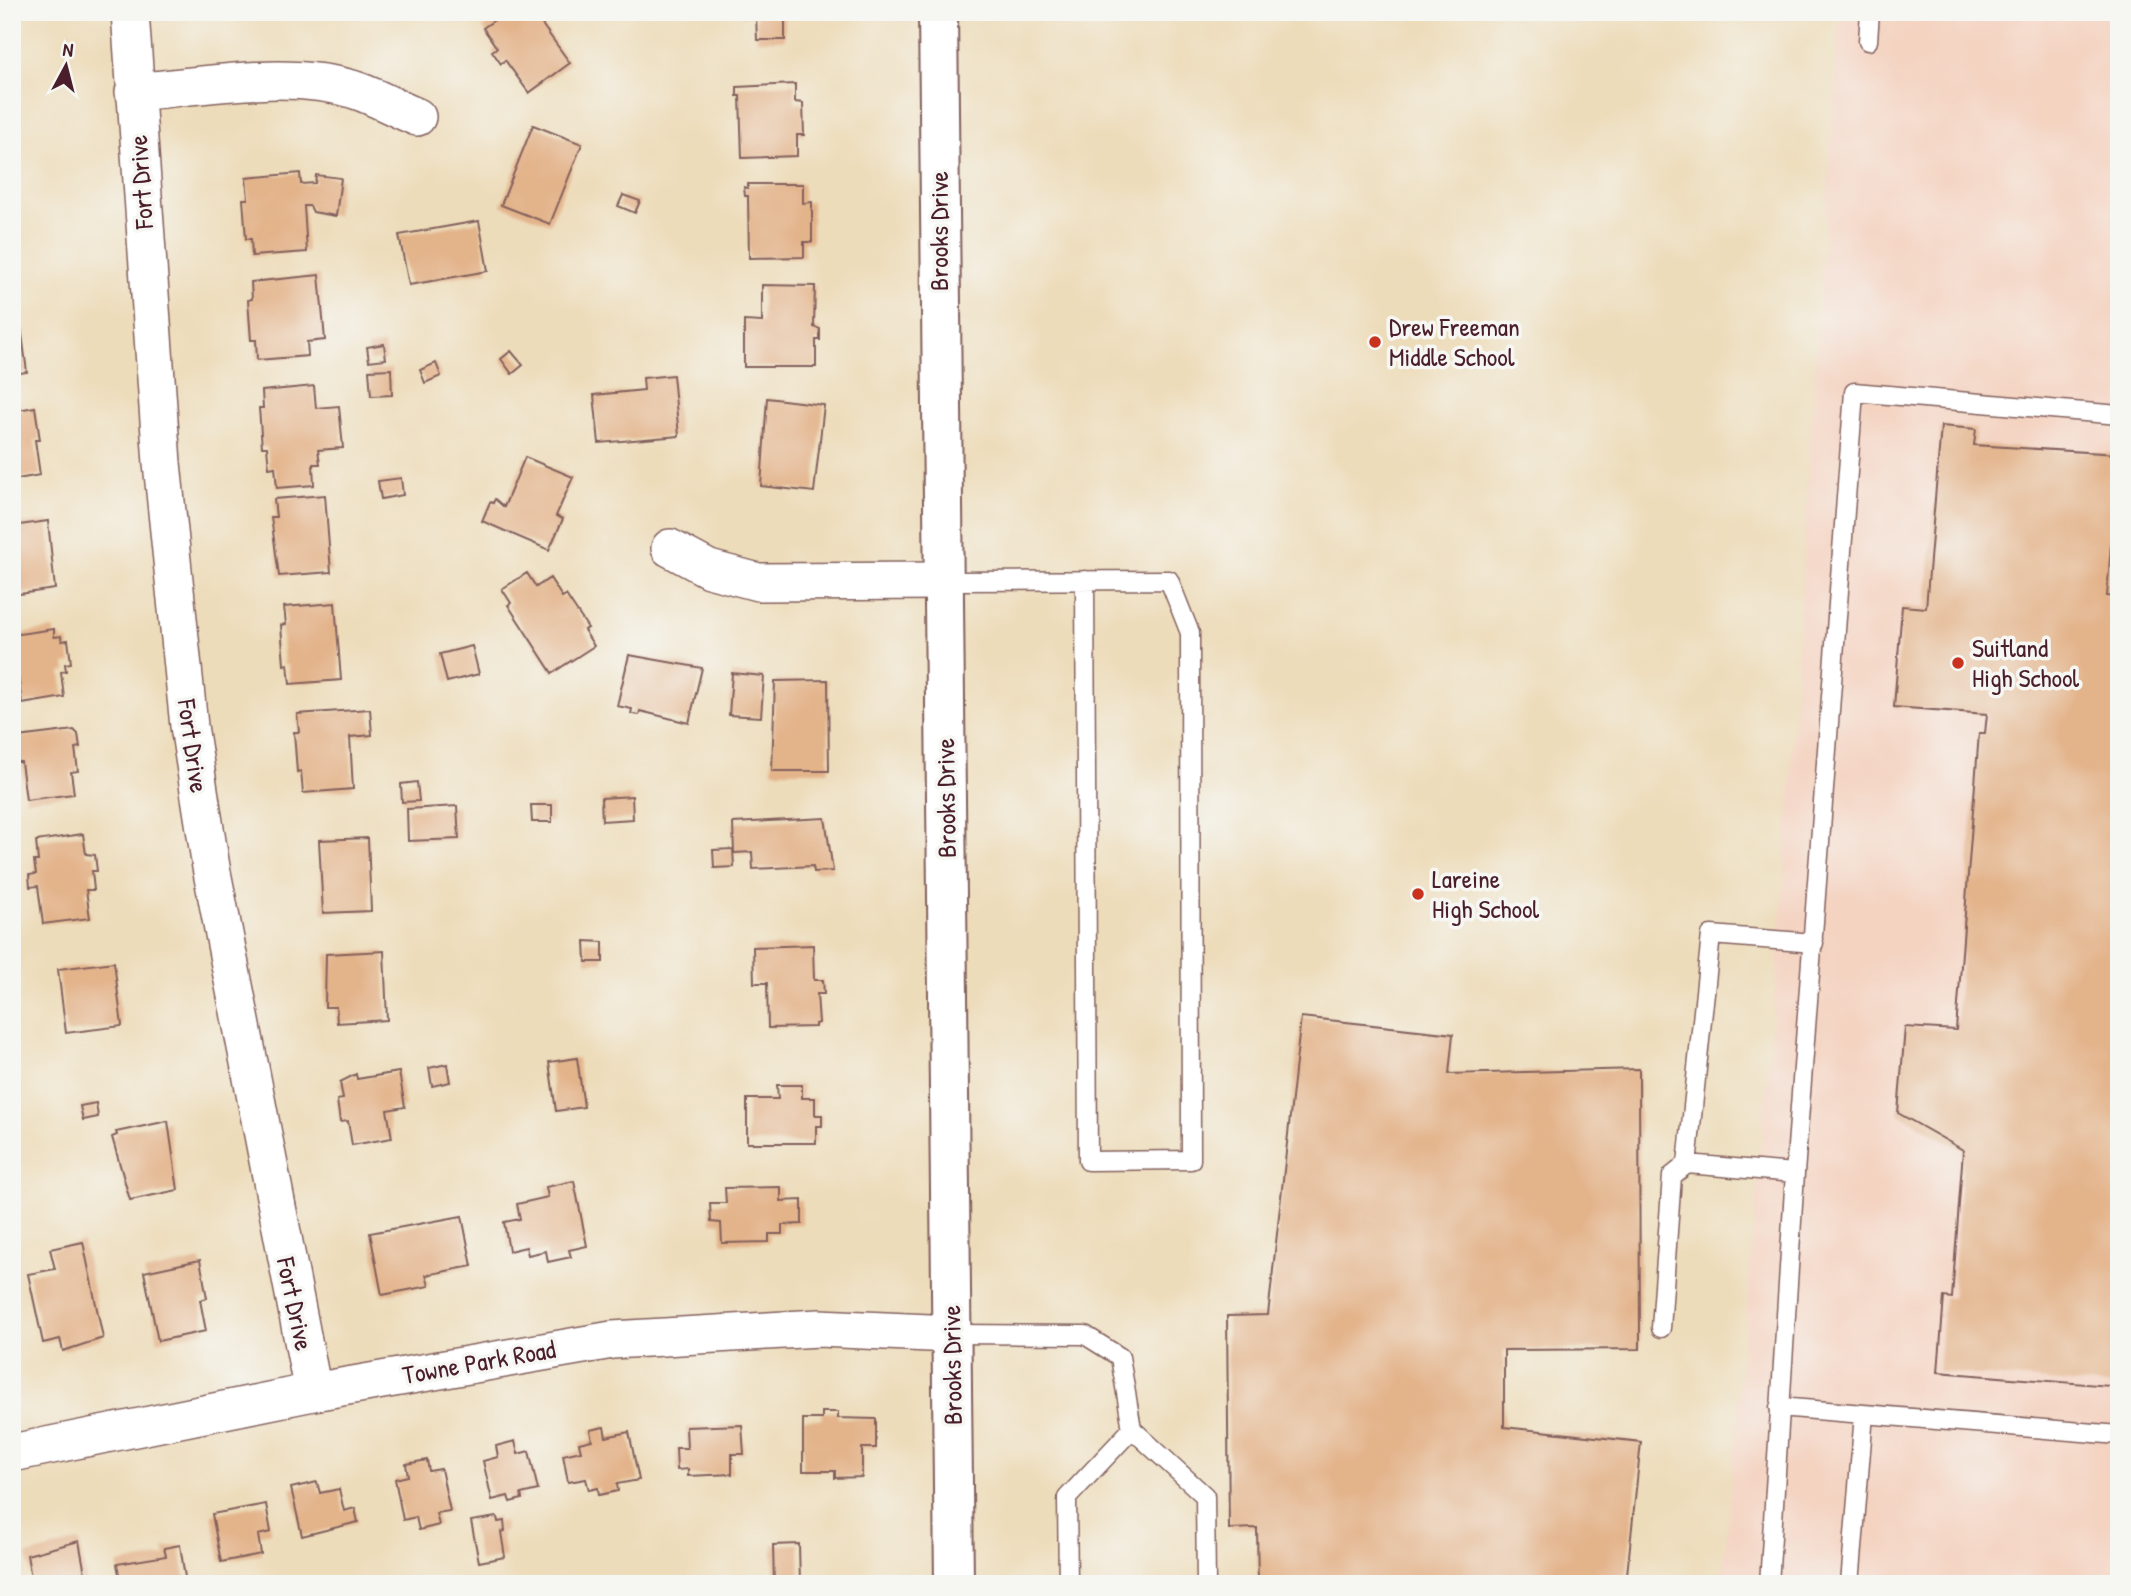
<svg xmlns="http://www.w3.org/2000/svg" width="2131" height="1596" font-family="'Patrick Hand',sans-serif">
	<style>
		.built { fill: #f4d3c1 }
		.building { fill: #e3b38a }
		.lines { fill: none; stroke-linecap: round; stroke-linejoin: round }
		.service-casing { stroke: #83615d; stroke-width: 21 }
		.minor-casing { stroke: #83615d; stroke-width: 40 }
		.tertiary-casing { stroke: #83615d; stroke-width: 42 }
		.service { stroke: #fff; stroke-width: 18 }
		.minor { stroke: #fff; stroke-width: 37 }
		.tertiary { stroke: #fff; stroke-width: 38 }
		.poi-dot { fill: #c8321e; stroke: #f6f6f2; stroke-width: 2.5 }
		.labels { text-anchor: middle; stroke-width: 7; stroke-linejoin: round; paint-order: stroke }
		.street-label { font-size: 26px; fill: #4a1f2b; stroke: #f6f6f2 }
		.poi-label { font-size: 26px; fill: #4a1f2b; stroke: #f6f6f2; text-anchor: start }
	</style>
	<rect width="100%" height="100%" fill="#f6f6f2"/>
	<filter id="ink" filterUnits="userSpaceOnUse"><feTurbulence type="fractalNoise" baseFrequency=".0143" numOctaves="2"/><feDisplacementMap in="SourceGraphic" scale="14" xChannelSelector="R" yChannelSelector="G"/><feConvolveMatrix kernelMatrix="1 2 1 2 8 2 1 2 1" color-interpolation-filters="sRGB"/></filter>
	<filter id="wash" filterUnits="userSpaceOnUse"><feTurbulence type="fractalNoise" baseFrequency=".00686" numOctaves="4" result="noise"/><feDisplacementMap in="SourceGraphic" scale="28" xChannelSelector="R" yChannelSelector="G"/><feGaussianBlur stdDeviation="1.57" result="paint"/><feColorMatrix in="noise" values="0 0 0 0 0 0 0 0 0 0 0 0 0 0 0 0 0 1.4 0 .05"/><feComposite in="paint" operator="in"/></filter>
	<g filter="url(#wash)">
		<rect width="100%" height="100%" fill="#eddcba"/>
		<path class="built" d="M1840 12H2119V1584H1722L1784 886 1810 440Z"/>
		<g id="blocks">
			<path class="building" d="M429 12H453L452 18Z
				M506 12H533L570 63 529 93 505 60 501 64 492 51 497 48 483 28Z
				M742 12H798V18L785 19V40H757L756 15 742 16Z
				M795 84V102L803 103 804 135H797V156L742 158 740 96H737V87Z
				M533 125 582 144 550 224 501 205Z
				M300 173 301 184 315 183 316 175 341 178 336 216 313 212 310 206H304L307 252 252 256 251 239H246L243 199H248L246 178Z
				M748 184H803V203L812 202V242H804V257L749 258 748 196H745L744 187 748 188Z
				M623 195 640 201 635 213 618 206Z
				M479 221 488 271 409 285 399 235Z
				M319 275 325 340 307 342 308 356 257 360 256 340H251L248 300 252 299 251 282Z
				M762 285 815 286 814 327 820 329V340H816V367H744V321L762 322Z
				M18 304 27 372 12 374V305Z
				M384 344 386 359 369 361 367 347Z
				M511 351 523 365 512 374 501 359Z
				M436 363 441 376 425 383 420 370Z
				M391 369 392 395 371 396 369 370Z
				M673 375 679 436 599 443 594 395 644 390 643 378Z
				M314 386 316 408 339 406 343 448 318 450 320 464H313L314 485 277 488 275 467 269 468 267 447H262L259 408H263L262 391Z
				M767 398 824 405 814 492 761 486Z
				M35 407 40 440H35L40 475 12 480V411Z
				M1941 426 1976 429 1974 445 2118 454 2107 596 2119 597V1373L2111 1372 2110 1386 1938 1372 1944 1297 1952 1298 1963 1150 1898 1113 1905 1027 1956 1030 1979 733H1985L1987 714 1894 707 1902 606 1926 608Z
				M525 457 573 477 556 516 563 519 549 550 482 521 490 502 493 503 495 499 504 507Z
				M401 478 403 495 381 499 378 481Z
				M325 495 331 572 279 576 271 517H276L274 499Z
				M48 521 55 589 12 595V526Z
				M527 573 536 587 550 578 562 597 566 595 588 628 584 630 594 646 552 673 508 605 511 603 502 589Z
				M335 603 341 680 290 684 288 664 284 665 281 625 286 624 284 607Z
				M54 629V637L61 636 62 641 68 640 71 663 65 664 66 671 61 672 64 697 22 704 12 635Z
				M472 646 479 674 447 682 440 654Z
				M629 655 702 668 689 723 640 711 639 715 631 714 632 709 617 706Z
				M732 673 764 676 761 717 729 715Z
				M828 680 829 771H772L775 681Z
				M370 709 372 735 350 737 353 789 303 793 301 771 297 772 294 732H299L297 714Z
				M74 730 78 734 80 747 75 748 78 771 71 772 74 794 26 800 21 762H17L18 737Z
				M417 782 419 801 402 802 401 784Z
				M632 796 633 819 602 821 601 798Z
				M531 805H552V822H532Z
				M457 806 459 839 408 841 407 809Z
				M825 818 833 871 814 872 813 866 753 869 752 852 734 853 733 823Z
				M83 834 86 854 95 855 97 871H92L94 890H86L90 918 43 924 38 886 30 887 29 875 36 874 34 861H38L36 841Z
				M368 838 371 911 323 913 319 840Z
				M733 849 734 867 714 868 713 850Z
				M585 941 603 942V962H586Z
				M813 945 814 980H823L824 994H817L819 1023 815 1024V1027L768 1028 767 983H754L753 947Z
				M384 951 387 1020 337 1023 336 1007H325L326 954Z
				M114 962 122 1026 66 1033 58 969Z
				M1301 1017 1453 1034 1449 1074 1639 1069 1640 1349 1504 1350V1427L1641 1442 1626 1584H1258L1257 1528 1229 1529 1227 1316 1268 1315Z
				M577 1058 584 1107 556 1111 549 1062Z
				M447 1064 450 1082 432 1086 429 1068Z
				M399 1072 405 1107 387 1110 392 1138 352 1145 348 1121 340 1122 337 1100 343 1099 340 1082 356 1074 357 1079Z
				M777 1085H802V1098H815V1115H822V1126H816V1143H747V1099H778Z
				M96 1103 98 1117 83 1120 80 1106Z
				M168 1121 178 1190 130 1200 112 1137 117 1135 116 1132Z
				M574 1181 587 1246 569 1250 571 1257 548 1262 546 1251 528 1255 526 1247 509 1251 504 1222 520 1219 517 1204 548 1197 546 1187Z
				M781 1187V1201L802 1200V1224L782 1225V1234H769V1242L722 1243 721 1223 711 1222 710 1203H726L725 1188Z
				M462 1216 472 1266 426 1275 429 1286 382 1295 370 1233Z
				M83 1242 103 1338 63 1351 60 1339 43 1343 28 1274 55 1269 50 1249Z
				M200 1260 207 1298 200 1300 206 1331 158 1341 144 1272Z
				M822 1412H838V1418L876 1419V1448H862V1477L835 1478V1471H803V1419H822Z
				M742 1425 744 1454H732V1474L688 1476V1469L677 1470 676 1448H687L686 1427Z
				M604 1427 606 1437 629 1432 639 1480 617 1484 618 1491 599 1495 598 1488 589 1490 586 1479 568 1482 563 1455 581 1451 579 1443 592 1440 590 1430Z
				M515 1441 518 1454 529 1451 538 1490 521 1494 522 1499 510 1502 508 1496 492 1500 483 1461 498 1457 496 1446Z
				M427 1460 429 1471 441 1469 450 1511 436 1513 439 1525 419 1530 416 1517 403 1520 395 1479 408 1476 406 1464Z
				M317 1482 320 1493 339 1489 344 1511 355 1508 358 1522 302 1536 291 1488Z
				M266 1504 271 1532 258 1535 261 1554 221 1562 212 1514Z
				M497 1517 498 1522 504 1521 505 1531 501 1532 505 1557 479 1562 471 1521Z
				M79 1541 87 1584 32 1583 27 1555Z
				M799 1544 800 1584H774L773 1545Z
				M180 1545 186 1584H121L117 1564 166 1556 164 1548Z"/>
		</g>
	</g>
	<g filter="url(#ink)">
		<use href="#blocks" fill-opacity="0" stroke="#83615d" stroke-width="2"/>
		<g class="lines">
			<g class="service-casing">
				<path id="service" d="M1868 41 1870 12
					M944 581 1169 580 1190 633 1191 1160 1088 1161 1085 580
					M1795 1173 1687 1164 1711 935 1814 943
					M1661 1328 1672 1176 1687 1164
					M952 1334 1085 1335 1120 1357 1132 1429 1205 1496 1206 1584
					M1779 1407 2119 1435
					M1068 1584 1067 1498 1132 1429
					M1769 1584 1795 1173 1854 392 2119 415
					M1850 1584 1864 1414"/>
			</g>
			<g class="minor-casing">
				<path id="minor" d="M130 12 162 463 189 726 211 867 313 1392
					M134 92C202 86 293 69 358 91 378 98 397 109 417 117
					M670 548 709 569 758 582 944 581
					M12 1453 313 1392 612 1340 819 1328 952 1334"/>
			</g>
			<g class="tertiary-casing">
				<path id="tertiary" d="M938 12 954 1584"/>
			</g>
			<use href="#service" class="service"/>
			<use href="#minor" class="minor"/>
			<use href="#tertiary" class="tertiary"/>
		</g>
	</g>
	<g class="poi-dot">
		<circle cx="1375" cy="342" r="7"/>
		<circle cx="1958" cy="663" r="7"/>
		<circle cx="1418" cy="894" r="7"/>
	</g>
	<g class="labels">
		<g class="street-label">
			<text transform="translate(141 182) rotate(-94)" y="9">Fort Drive</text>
			<text transform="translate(939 231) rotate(-90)" y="9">Brooks Drive</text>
			<text transform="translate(193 746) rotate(82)" y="9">Fort Drive</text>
			<text transform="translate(946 798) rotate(-91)" y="9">Brooks Drive</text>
			<text transform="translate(295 1304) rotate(78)" y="9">Fort Drive</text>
			<text transform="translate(479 1362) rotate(-10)" y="9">Towne Park Road</text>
			<text transform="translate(952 1365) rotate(-91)" y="9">Brooks Drive</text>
		</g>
		<g class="poi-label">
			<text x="1389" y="336">Drew Freeman<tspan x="1389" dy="30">Middle School</tspan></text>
			<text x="1972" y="657">Suitland<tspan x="1972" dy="30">High School</tspan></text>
			<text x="1432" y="888">Lareine<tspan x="1432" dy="30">High School</tspan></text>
		</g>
	</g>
	<rect width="2131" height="1596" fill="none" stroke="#f6f6f2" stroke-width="42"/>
	<g transform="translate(66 66) rotate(7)" stroke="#f6f6f2" stroke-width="5" paint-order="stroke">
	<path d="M0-5L12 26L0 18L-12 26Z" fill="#4a1f2b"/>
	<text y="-10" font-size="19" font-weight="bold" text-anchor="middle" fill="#4a1f2b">N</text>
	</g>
</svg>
